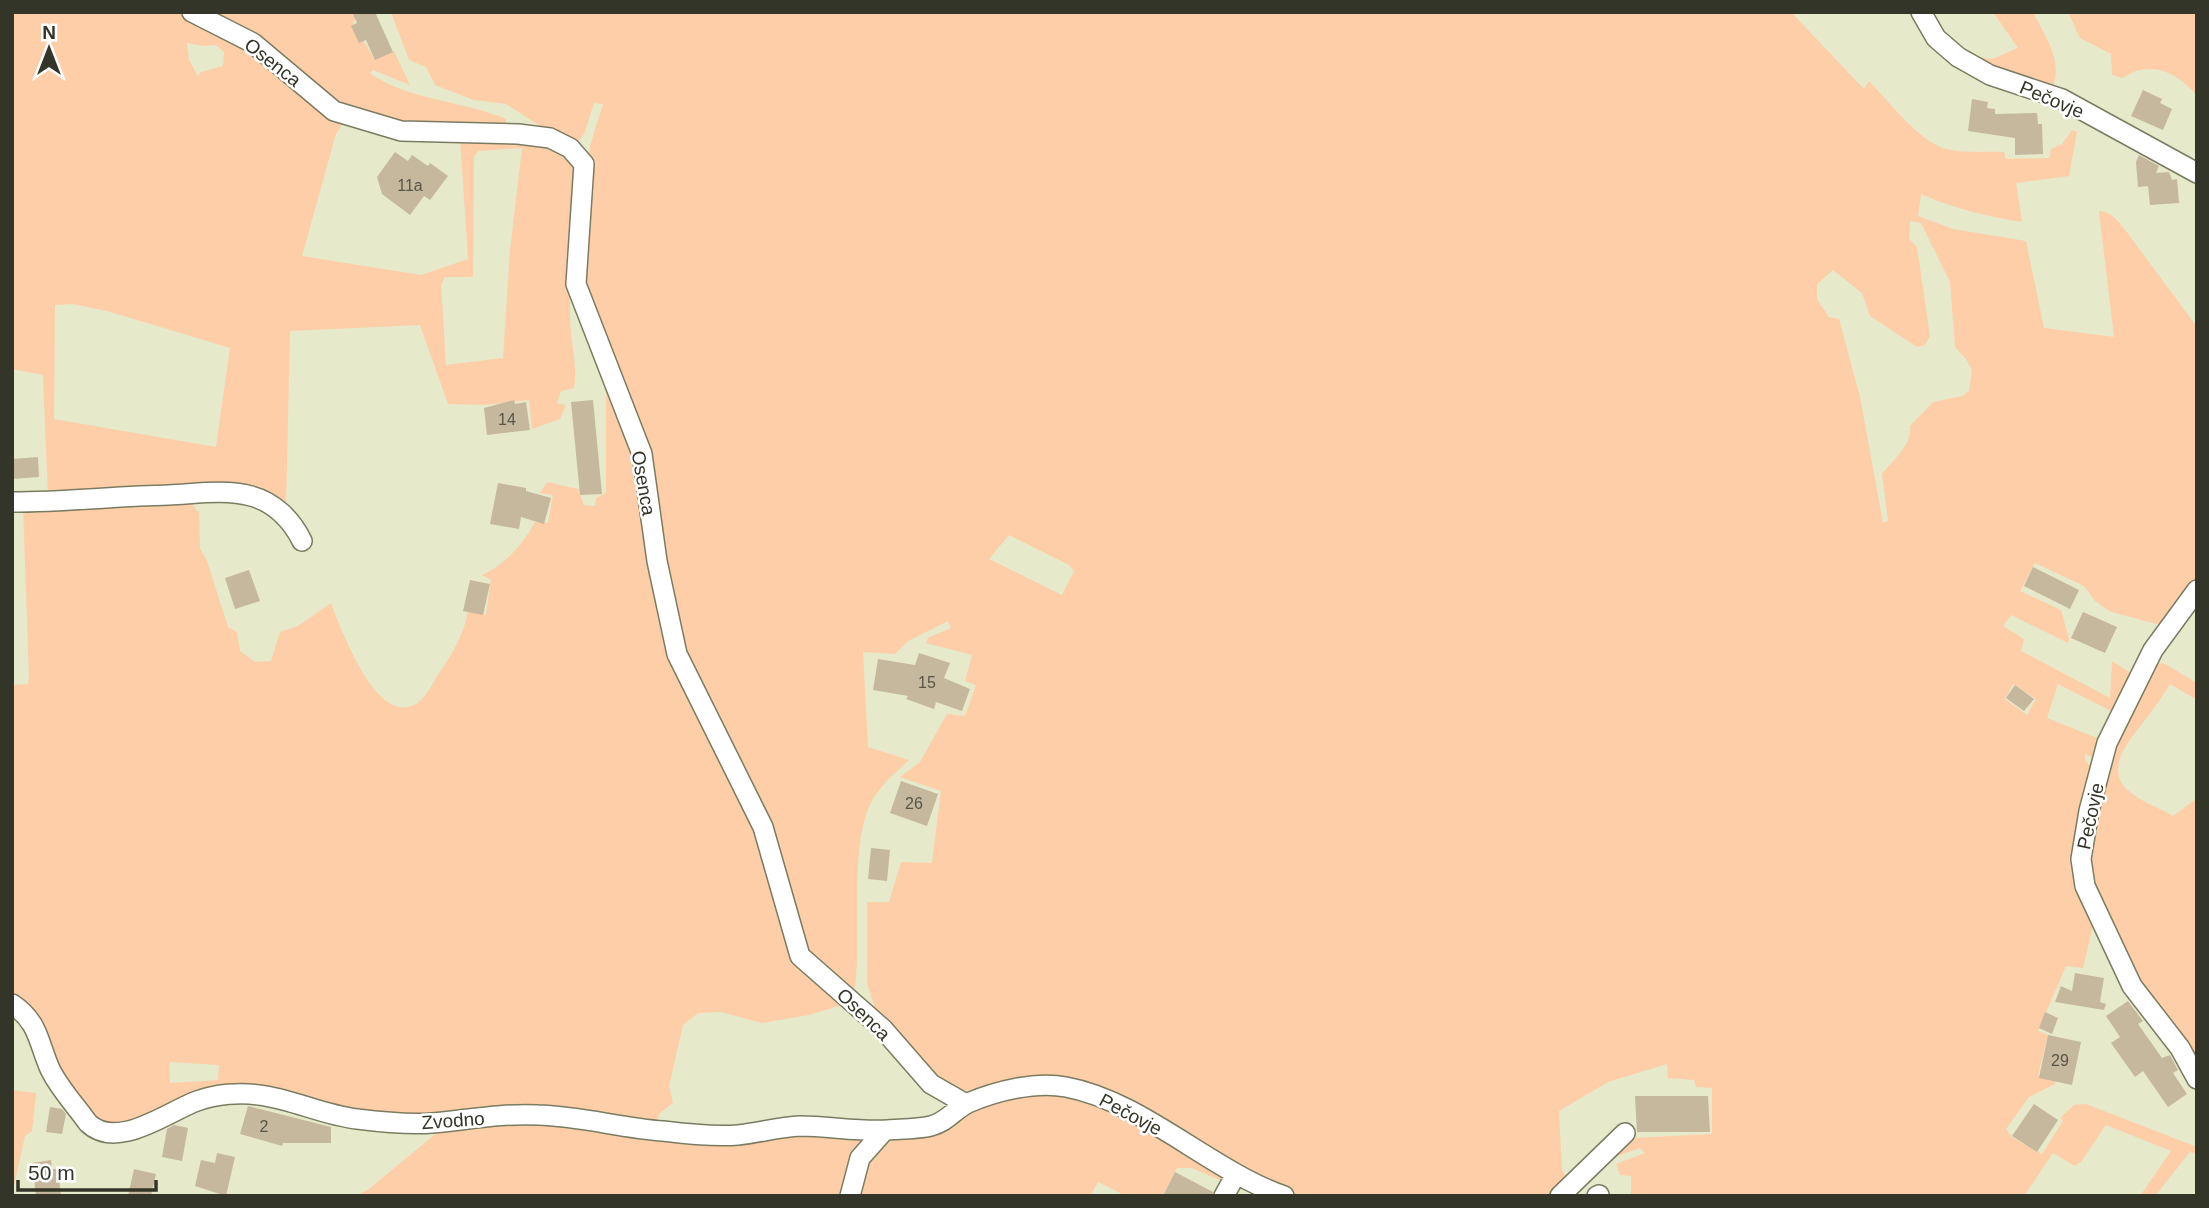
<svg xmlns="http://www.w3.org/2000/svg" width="2209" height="1208" font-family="Arial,sans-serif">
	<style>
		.green { fill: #fdcea8; fill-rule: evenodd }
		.building { fill: #c5b89d }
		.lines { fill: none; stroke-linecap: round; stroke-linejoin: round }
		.street-casing { stroke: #7a7c61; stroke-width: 22 }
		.street { stroke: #fff; stroke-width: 19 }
		.labels { text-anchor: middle; stroke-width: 5; stroke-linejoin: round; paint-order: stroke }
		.number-label { font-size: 16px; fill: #585646 }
		.street-label { font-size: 19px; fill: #343529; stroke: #fff }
	</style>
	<rect width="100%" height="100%" fill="#e7e9cb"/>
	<path class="green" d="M12 12H179L252 50 343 123 336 134 302 256 421 275 468 259 460 138 542 140 576 163C572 215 569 266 570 317 570 341 578 365 574 388L561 391 557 403 566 405 560 419 532 429 529 400 485 405 448 404 420 325 290 331 286 508 262 493 48 498 43 375 12 369ZM187 43 204 46 216 45 224 52 223 66 201 72 198 76 189 60ZM522 148 510 250 503 358 446 365 441 285 445 277H473L474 157 478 151ZM73 304 107 311 230 348 216 447 54 419 55 305Z
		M206 12H358L353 24 374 58 394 51 410 85 373 70 370 73C406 100 465 101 506 119V126L496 129 358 118Z
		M391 12H1791L1864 89 1869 81C1886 99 1920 141 1943 148 1961 154 1985 151 2004 152L2006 159 2049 158 2051 149 2062 144 2072 130 2077 132 2069 176 2016 183 2022 222C1987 216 1954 209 1921 194L1918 216 1953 229 2026 241 2044 328 2114 337 2099 211C2111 211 2118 221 2126 231L2197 327V580L2164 623 2157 624 2111 612 2095 601 2084 586 2035 563 2020 591 2061 610 2069 639 2068 643 2011 615 2003 626 2024 639 2021 651 2110 698 2112 661 2134 675 2113 712 2058 684 2047 718 2102 740 2097 759 2085 754V760L2094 770 2083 822 2095 917 2083 968 2066 966 2038 1031 2048 1035 2038 1075 2055 1081V1084L2029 1097 2006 1129 2012 1137 2042 1154 2063 1121 2061 1117 2074 1105 2086 1104 2197 1147V1154L2190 1152 2155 1196H2140L2171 1151 2106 1125 2081 1162 2075 1166 2053 1153 2024 1196H1631V1176L1620 1175 1616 1164 1645 1153 1640 1148 1609 1159 1632 1138 1712 1134V1088L1696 1087 1694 1080 1668 1078 1667 1064 1608 1082 1559 1111 1562 1170 1570 1183 1554 1196H1298L1260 1183 1085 1086 979 1092 951 1088 929 1076 875 1008 867 983V902H889L901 862 932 863 941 791 900 777 920 762 947 714 965 716 976 685 965 681 972 655 926 643 928 638 951 628 948 621 908 641 895 654 863 652 868 747 909 760C896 772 883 783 873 799 848 841 862 937 855 987L851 992 823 976 821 988 842 1005 809 1015 762 1023 721 1012 698 1013 683 1025 669 1086 673 1103 659 1114 657 1126 424 1121 257 1092 148 1119 99 1126 53 1068 40 1019 27 1003 12 993V685L28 684 29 676 23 507 187 498 199 513 200 548 207 561 228 627 237 632 240 651 255 662 271 661 280 632 298 626 331 603C340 627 380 737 421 700 427 694 432 685 436 678 450 657 464 636 468 611L486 615 491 580 482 575C505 565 523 544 535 522L548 523 553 495 540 493 547 482 578 489 584 505 595 506 596 498 606 493V377L585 298 588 165 590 146 603 104 594 103 584 134 576 145 543 128 506 104 474 100 435 85 426 67 409 60ZM1910 221 1921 223 1950 282 1955 347 1966 359 1972 370 1969 390 1963 396 1933 402 1910 426C1913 444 1892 461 1882 474L1888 521 1883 523 1860 397 1839 319 1829 317 1817 299V284L1833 270 1862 293 1870 316 1917 347 1925 345 1930 336 1917 247 1909 239ZM1009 535 1069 565 1074 571 1062 595 989 559ZM2013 684 2036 699 2027 715 2005 699ZM169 1062 219 1065 218 1080 170 1083Z
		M1993 12H2033C2045 36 2064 62 2052 89L1983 66 1978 57 1992 59 2018 48Z
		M2068 12H2197V96C2178 73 2150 59 2123 78L2112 75 2111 54 2080 38Z
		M2153 662 2165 664 2197 683V700L2170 684C2163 695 2156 706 2148 716 2134 736 2100 768 2130 792 2142 802 2159 808 2173 816L2197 798V1062L2135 978 2096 894 2088 860 2114 738Z
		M12 1090 36 1093 32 1131 25 1136 12 1195Z
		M1032 1092 1100 1102 1219 1173 1222 1181 1192 1168H1177L1163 1196H1126L1098 1182 1090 1196H855L865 1156 883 1138 977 1106Z
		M500 1119 772 1134 875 1135 846 1196H355L369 1189 445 1126Z"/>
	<path class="building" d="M352 12H375L393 52 375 60 366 40 359 43 351 26 357 23Z
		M2143 90 2162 99 2160 103 2172 109 2163 130 2131 116Z
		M1972 99 1988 102 1987 108 1995 109V114L2037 113 2038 124H2042L2043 154 2015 155V138L1968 131Z
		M395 152 408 161 412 155 428 166 430 163 448 176 430 200 424 196 410 215 382 194 377 177Z
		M2139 155 2159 166 2156 173 2169 172 2172 180 2177 179 2179 203 2150 205 2148 186 2138 187 2136 162Z
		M514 400 515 404 526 402 530 430 487 435 484 408Z
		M593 400 602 494 580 495 571 402Z
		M38 457 39 477 12 479V459Z
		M498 483 526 488V491L551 498 544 524 521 517 519 529 490 524Z
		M2033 567 2079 590 2070 609 2024 586Z
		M249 570 260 601 235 609 225 578Z
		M470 580 490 584 483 615 463 611Z
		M2083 612 2117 627 2105 653 2071 638Z
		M919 653 950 663 944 678 970 689 962 711 936 702 934 709 906 699 908 696 873 690 878 659 915 665Z
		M2015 685 2034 699 2024 711 2006 698Z
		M901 781 938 794 927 826 890 813Z
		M871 848 890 850 887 881 868 879Z
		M2075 973 2104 978 2100 1002 2106 1004 2104 1010 2055 1002 2061 986 2072 991Z
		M2128 1001 2143 1021 2138 1024 2162 1058 2170 1055 2178 1070 2173 1073 2187 1094 2168 1107 2143 1071 2135 1077 2111 1043 2120 1037 2106 1016Z
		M2045 1012 2058 1018 2052 1034 2039 1028Z
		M2048 1035 2081 1042 2072 1085 2039 1078Z
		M1635 1096H1708L1710 1132H1637Z
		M2034 1104 2058 1120 2037 1152 2012 1136Z
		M248 1106 331 1127V1143H283L282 1146 240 1134Z
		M50 1107 62 1109 66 1114 62 1134 46 1132Z
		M174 1125 188 1128 182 1161 162 1157 167 1129Z
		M217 1153 235 1157 226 1196 195 1186 201 1160 215 1163Z
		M51 1160 52 1169H58L61 1196H36L32 1163Z
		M134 1169 156 1174 151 1196H128Z
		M1175 1172 1213 1192 1212 1196H1163Z"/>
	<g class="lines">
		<g class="street-casing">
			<path id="street" d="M192 12 253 43 334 111 401 131 518 134 550 138 570 148 584 164 576 284 642 454 657 561 677 654 763 827 800 956 883 1029 931 1084 966 1104
				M1921 12 1936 38 1958 57 1990 75 2062 99 2197 173
				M12 502C65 502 117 496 169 495 195 494 225 489 251 496 274 502 292 520 302 541
				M2197 590 2153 650 2107 743 2089 811 2081 859 2085 886 2132 986 2180 1048 2197 1079
				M12 1004C39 1022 38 1042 50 1069 59 1088 76 1106 88 1123 117 1151 167 1112 197 1101 216 1094 240 1092 259 1095 292 1099 323 1115 357 1119 381 1122 408 1125 432 1123 467 1120 502 1113 538 1115 580 1116 621 1128 663 1131 687 1134 713 1137 738 1135 758 1133 779 1127 800 1126 829 1126 859 1132 888 1130 902 1129 918 1129 931 1126 947 1122 955 1109 968 1103 996 1091 1036 1081 1066 1087 1142 1101 1210 1170 1284 1196
				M850 1196 860 1158 884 1131
				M1224 1196 1236 1174
				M1560 1196 1625 1133
				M1597 1196 1599 1195"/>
		</g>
		<use href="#street" class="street"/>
	</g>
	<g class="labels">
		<g class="number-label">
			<text x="410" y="191">11a</text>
			<text x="507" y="425">14</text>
			<text x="927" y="688">15</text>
			<text x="914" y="809">26</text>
			<text x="2060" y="1066">29</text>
			<text x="264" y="1132">2</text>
		</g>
		<g class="street-label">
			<text transform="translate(273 62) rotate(38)" y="7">Osenca</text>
			<text transform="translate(2052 99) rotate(23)" y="7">Pečovje</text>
			<text transform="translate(644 483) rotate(80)" y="7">Osenca</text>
			<text transform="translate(2090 816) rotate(-78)" y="7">Pečovje</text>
			<text transform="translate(864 1014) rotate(44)" y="7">Osenca</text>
			<text transform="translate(1131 1114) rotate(28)" y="7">Pečovje</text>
			<text transform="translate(453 1120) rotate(-4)" y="7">Zvodno</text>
		</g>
	</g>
	<rect width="2209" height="1208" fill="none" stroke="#343529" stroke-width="28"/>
	<g transform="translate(49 49)" stroke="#ffffff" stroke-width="5" paint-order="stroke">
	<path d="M0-5L12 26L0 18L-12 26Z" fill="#343529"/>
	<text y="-10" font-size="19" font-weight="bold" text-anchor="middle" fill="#343529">N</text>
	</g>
	<path d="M18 1180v10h138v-10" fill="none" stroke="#343529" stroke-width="3.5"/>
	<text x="28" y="1180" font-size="21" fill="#343529" stroke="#ffffff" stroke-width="5" paint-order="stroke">50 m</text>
</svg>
